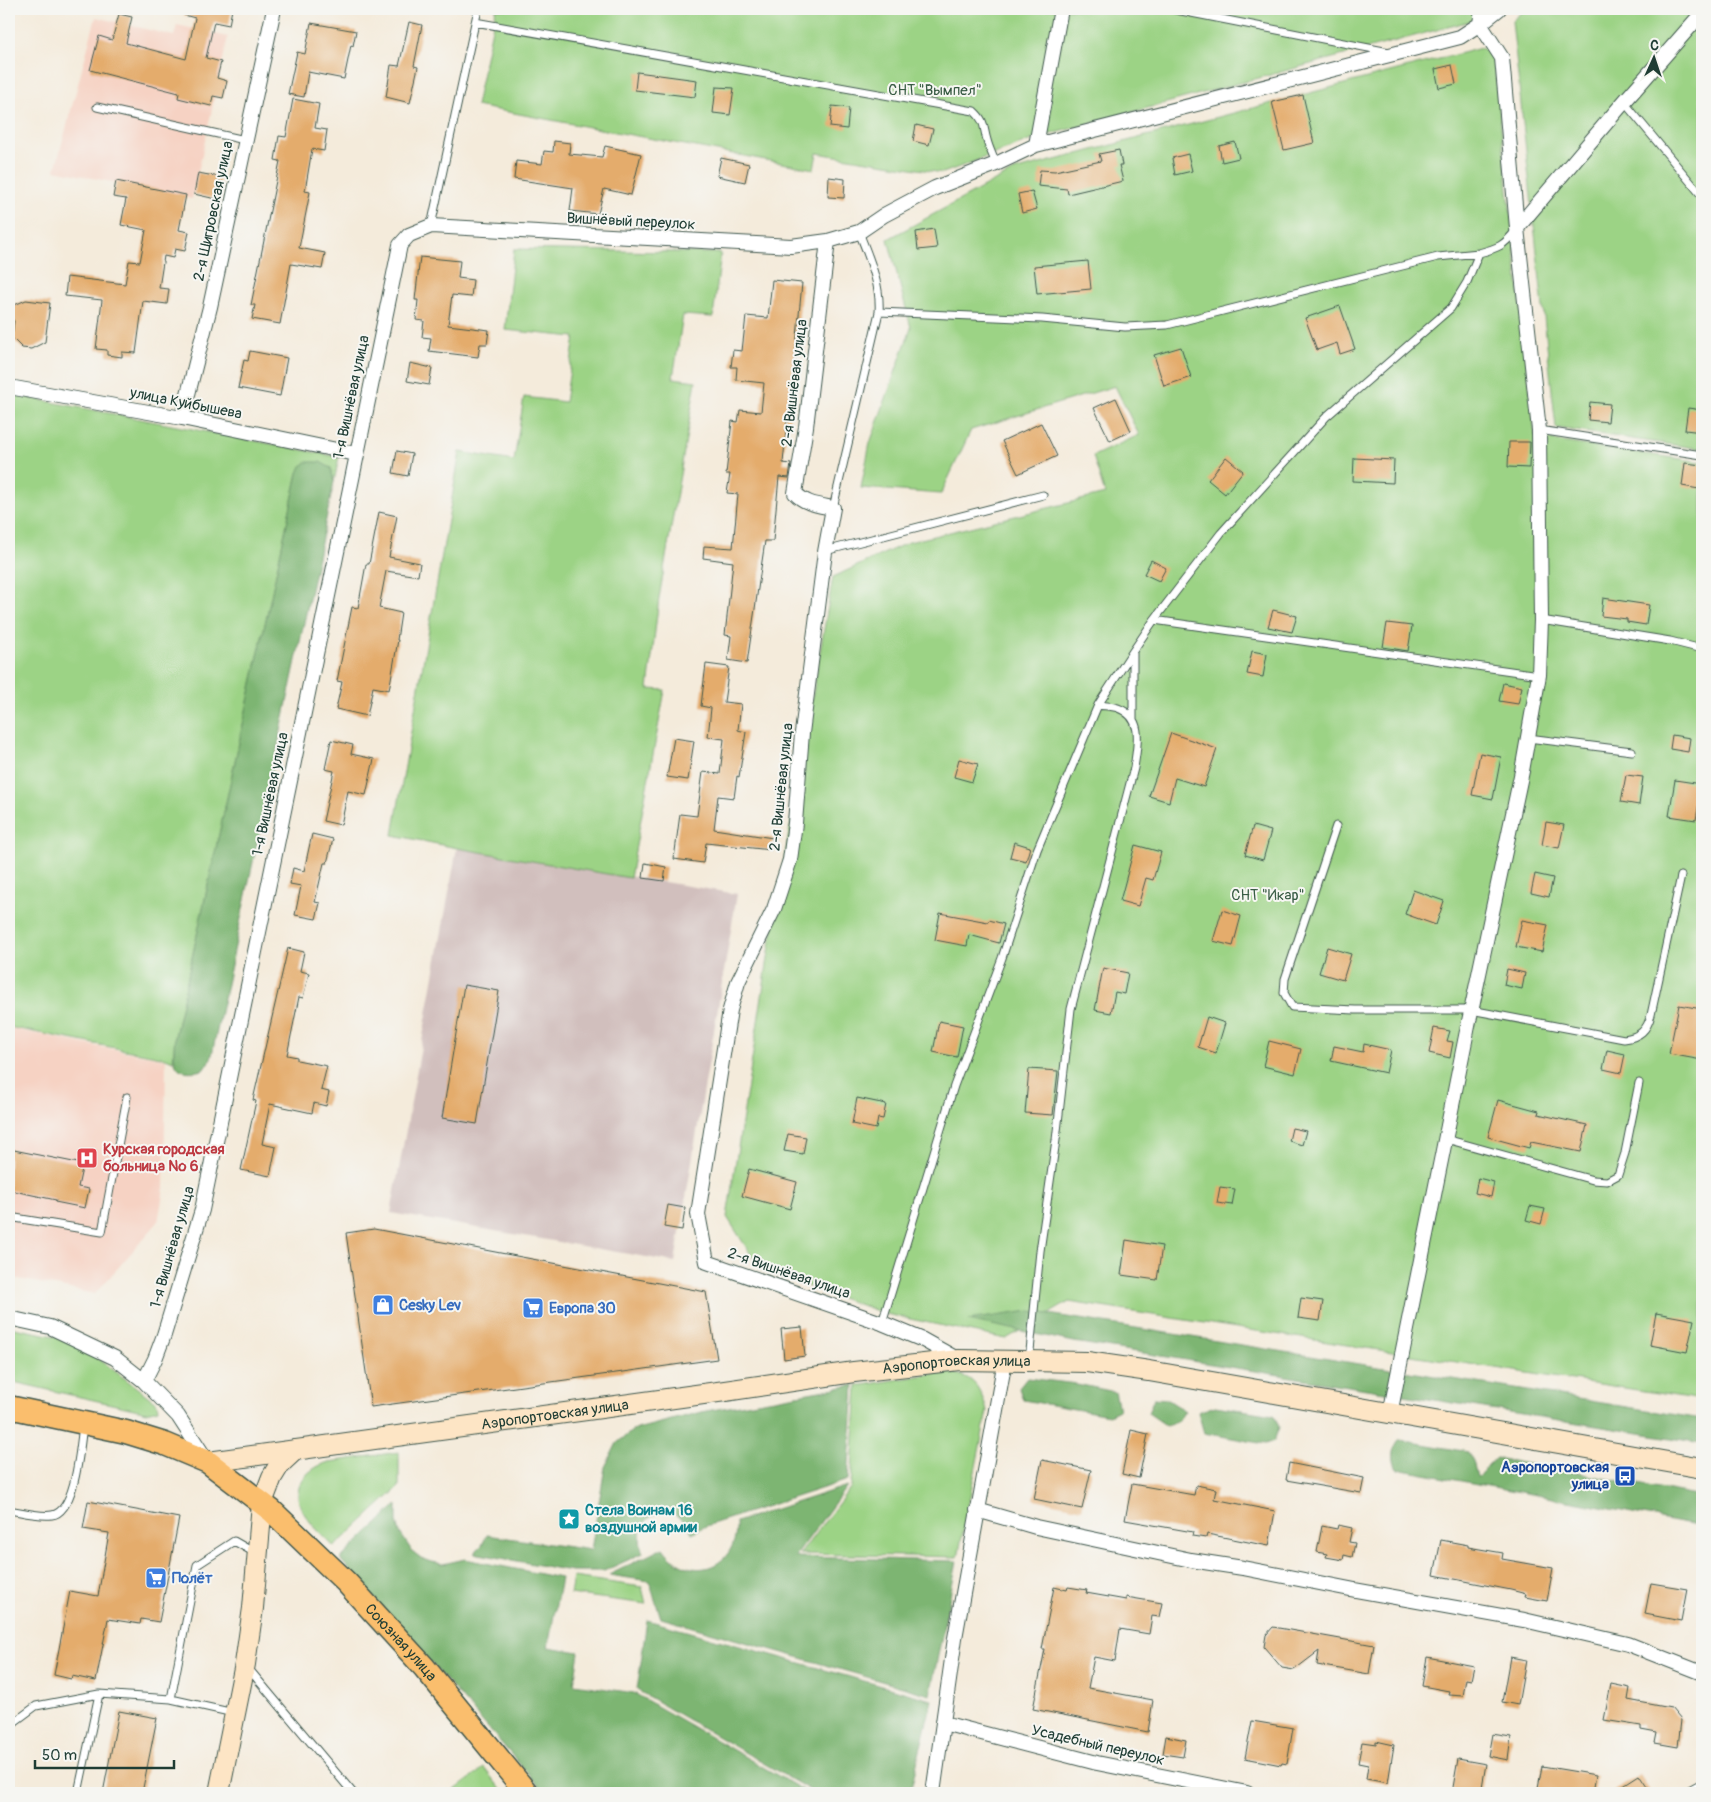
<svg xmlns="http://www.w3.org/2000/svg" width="1711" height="1802" font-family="Pangolin,sans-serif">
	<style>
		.built { fill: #f6d2c3 }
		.industrial { fill: #d1bfbd }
		.green { fill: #9cd385; stroke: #5e885c }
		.forest { fill: #7db572; stroke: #4e7953 }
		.building { fill: #e4ac6c }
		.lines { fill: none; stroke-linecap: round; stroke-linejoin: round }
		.lane-casing { stroke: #3f574d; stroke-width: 9 }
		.street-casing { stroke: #3f574d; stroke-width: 16 }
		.secondary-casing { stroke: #3f574d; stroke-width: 22 }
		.primary-casing { stroke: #3f574d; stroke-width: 25 }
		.lane { stroke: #fff; stroke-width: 7 }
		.street { stroke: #fff; stroke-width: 14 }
		.secondary { stroke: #fde5c5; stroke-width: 20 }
		.primary { stroke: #fabe6d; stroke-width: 22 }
		.labels { text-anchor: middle; stroke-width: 4; stroke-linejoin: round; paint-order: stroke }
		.park-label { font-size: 15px; fill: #385b44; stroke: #f6f6f2 }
		.street-label { font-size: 15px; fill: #1f3d34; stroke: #f6f6f2 }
		.health-label { font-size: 15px; font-weight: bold; fill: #be3a42; stroke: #f6f6f2; text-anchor: start }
		.shop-label { font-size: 15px; font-weight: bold; fill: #366cbe; stroke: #f6f6f2; text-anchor: start }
		.transit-label { font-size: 15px; font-weight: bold; fill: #164399; stroke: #f6f6f2; text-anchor: end }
		.culture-label { font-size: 15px; font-weight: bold; fill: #0d838f; stroke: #f6f6f2; text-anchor: start }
	</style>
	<rect width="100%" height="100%" fill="#f6f6f2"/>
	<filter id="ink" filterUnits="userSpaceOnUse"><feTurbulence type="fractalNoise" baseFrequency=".02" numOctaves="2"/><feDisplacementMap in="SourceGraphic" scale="10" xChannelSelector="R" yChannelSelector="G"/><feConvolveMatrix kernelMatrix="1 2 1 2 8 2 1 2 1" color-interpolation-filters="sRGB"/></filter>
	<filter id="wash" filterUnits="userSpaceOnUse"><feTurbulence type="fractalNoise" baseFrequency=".0096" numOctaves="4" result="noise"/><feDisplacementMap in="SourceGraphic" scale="20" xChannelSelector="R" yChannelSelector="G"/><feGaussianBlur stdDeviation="1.12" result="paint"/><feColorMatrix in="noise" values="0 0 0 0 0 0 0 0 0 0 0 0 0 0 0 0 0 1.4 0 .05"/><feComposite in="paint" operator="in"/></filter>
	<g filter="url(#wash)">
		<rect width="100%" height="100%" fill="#f4ebdb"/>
		<path class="built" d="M96 17 174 36 177 25 228 37 192 199 55 170Z
			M9 1028 95 1046 166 1059 164 1188 158 1222 95 1294 9 1277Z"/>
		<path class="industrial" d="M457 848 737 894 675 1262 391 1213Z"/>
		<path class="green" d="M496 9H1486L1470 21 1040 137 943 173 817 153 814 169 476 106Z
			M1525 9H1702V449L1556 428 1512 21Z
			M1481 48 1493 53 1535 436 1562 442 1702 462V1400L1069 1302 1006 1339 886 1314 760 1269 727 1217 777 902 833 577 909 542 1105 494 1093 456 1139 435 1115 386 971 430 941 494 861 488 870 443 911 328 888 239 1013 171Z
			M514 249 721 253 713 317 683 315 673 378 696 381 659 598 648 689 665 690 630 878 457 848 393 835 460 452 514 461 524 397 565 402 575 337 505 330Z
			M9 394 339 457 334 482 331 468 298 473 175 1036 173 1061 166 1058 9 1027Z
			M9 1327 59 1337 87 1350 157 1403 158 1409 147 1412 9 1381Z
			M944 1372C974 1375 979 1385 987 1411L958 1557 800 1554 851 1487 857 1386Z
			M399 1452V1487L334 1547C325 1537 313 1527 305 1515 288 1491 304 1469 329 1462Z
			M573 1577 642 1587 646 1604 570 1594Z
			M484 1768 504 1793H451Z"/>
		<path class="forest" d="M307 462H320L331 468 334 482 211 1059 203 1070C171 1077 173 1061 175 1036L298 473 301 466Z
			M1030 1311 1702 1419V1443L1074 1342 968 1320Z
			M1027 1378 1077 1384 1115 1392 1119 1410 1109 1415 1023 1400 1019 1388Z
			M854 1385 848 1480 706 1526 692 1533C676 1495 628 1514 643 1553L604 1571H571L474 1553 482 1545 487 1535 591 1550 605 1467 617 1443 633 1430 706 1411Z
			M1154 1398 1167 1399 1185 1411 1178 1421 1167 1426 1148 1413Z
			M1215 1406 1274 1415 1279 1427 1274 1441 1265 1444 1204 1433 1198 1412Z
			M1400 1440 1468 1452 1473 1461 1477 1477 1481 1476 1488 1465 1496 1458 1702 1496V1526L1397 1469C1392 1460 1392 1448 1400 1440Z
			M847 1486 795 1557 957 1561 930 1695 661 1618 649 1581 609 1575 663 1548C690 1586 739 1568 736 1522Z
			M397 1505V1522L400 1533 412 1551 421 1558 432 1562 443 1564 465 1559 561 1578 548 1647 579 1652 574 1684 634 1693 808 1793H545L340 1559Z
			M647 1620 932 1700 910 1793H815L637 1690Z"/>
		<g id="blocks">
			<path class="building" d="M184 9H232L229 25 214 22 206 58 221 62 217 78 227 81 223 98 213 96 211 106 178 98 179 93 90 70 99 36 112 40 119 14 132 17 126 43 186 59 195 18 184 15Z
				M409 22 422 25 414 66 418 67 410 103 386 97 391 65 399 66Z
				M311 23 356 31 353 46 351 45 344 79 308 72 304 97 288 94 297 52 305 54Z
				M1452 65 1456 84 1439 88 1435 69Z
				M637 72 697 80 695 97 635 90Z
				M716 87 734 88 730 115 713 113Z
				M1303 95 1314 143 1284 150 1272 102Z
				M293 99 319 104 315 128 327 130 324 151 312 149 305 191 310 192 299 248 325 253 322 269 291 264 280 324 252 319 255 305H251L280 161 275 160 279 136 286 137Z
				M832 106 849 108 847 129 830 127Z
				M916 125 933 129 929 145 913 141Z
				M554 141 570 143 569 154 602 157 605 146 641 154 631 195 604 189 598 214 570 211 573 188 514 179 516 161 542 164 544 151 553 152Z
				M1235 142 1239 158 1222 162 1219 146Z
				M1119 150 1122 165H1119L1123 181 1068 194 1067 189 1038 186 1040 170 1055 171 1101 161 1099 154Z
				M1188 154 1192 171 1175 175 1172 158Z
				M721 158 749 164 745 182 717 176Z
				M198 173 220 177 216 199 194 194Z
				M829 177 845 179 844 198 828 197Z
				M116 181 186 195 179 230 189 232 185 251 175 249 173 258 164 256 159 288 169 289 167 304 143 301 136 353 122 352V357L107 355V350L96 349 102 300 65 296 67 277 125 284 129 261 140 262 146 230 121 225 126 199 113 197Z
				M1032 191 1037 209 1022 213 1018 194Z
				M934 229 937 248 918 250 916 232Z
				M420 257 460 261 458 278 473 280 471 297 452 295 448 325 489 330 487 344H480L478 357 429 351 431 338 422 337 424 321 416 320 418 300H415Z
				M1088 261 1091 289 1037 294 1034 266Z
				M772 280 802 283 789 422 787 421 783 463 791 464 789 478 779 477 773 541H765L747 663 728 660 731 636 725 635 733 562 703 558 704 546 733 548 738 494 727 493 730 474H726L732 421 738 422 740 410 761 412 764 383 736 380 737 367H731L733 350 742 351 746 316 768 318Z
				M26 300 50 303 45 342 31 349 22 348 12 338 14 321 11 317 12 306Z
				M1340 306 1355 349 1340 354 1337 343 1317 350 1305 318Z
				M1181 347 1191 377 1164 386 1154 355Z
				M250 351 287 358 280 396 238 388 244 360 248 361Z
				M410 363 432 368 429 385 407 381Z
				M1116 398 1131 431 1110 441 1094 408Z
				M1590 402 1610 404 1608 422 1588 420Z
				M1688 408 1702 410V432L1685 430Z
				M1041 423 1057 456 1018 474 1002 441Z
				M1509 442H1530L1529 468 1508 467Z
				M397 451 412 454 408 476 393 473Z
				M1226 457 1243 471 1225 494 1208 480Z
				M1354 458 1394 460 1393 483 1353 481Z
				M1685 463 1702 465 1699 489 1682 486Z
				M379 512 397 516 389 557 420 563 418 576 386 571 379 608 401 613 397 640H398L389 690 373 687 367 716 336 709 342 682 337 681 352 607 358 608 366 564H369Z
				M1151 560 1166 568 1159 581 1144 574Z
				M1603 598 1649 605 1646 625 1627 622V619L1601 616Z
				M1273 610 1297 616 1292 632 1268 627Z
				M1387 623 1412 626 1408 651 1383 647Z
				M1252 651 1267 654 1263 677 1247 674Z
				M706 664 729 667 724 702 741 704 738 730 746 732 739 777 737 776 734 798 718 796 714 829 773 838 771 850 706 843 703 863 674 859 680 814 697 816 703 772 720 774 724 739 708 737 711 708 701 706Z
				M1503 683 1522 687 1518 704 1499 701Z
				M1171 733 1217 749 1204 787 1175 778 1169 802 1149 796Z
				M1672 735 1690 738 1688 752 1670 749Z
				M674 738 694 741 688 780 667 777Z
				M331 740 353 745 351 754 374 759 366 795 348 791 341 825 323 821 334 771 325 769Z
				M1480 753 1501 757 1493 799 1472 795Z
				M959 759 978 764 972 782 954 777Z
				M1626 775 1643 777 1639 805 1621 802Z
				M1675 780 1702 784 1696 820 1669 816Z
				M1546 822 1564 825 1559 848 1542 845Z
				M1253 826 1271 831 1263 860 1245 855Z
				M312 834 333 839 327 863H324L315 902 320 903 316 919 295 915 301 886 290 884 293 868 304 871Z
				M1014 842 1030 847 1026 861 1010 857Z
				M1135 845 1161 852 1153 880 1146 878 1138 906 1120 901Z
				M645 863 666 867 664 881 643 878Z
				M1535 874 1553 878 1549 897 1531 893Z
				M1413 890 1444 901 1436 925 1405 914Z
				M1222 910 1241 916 1233 946 1213 941Z
				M940 913 988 922 989 920 1004 924 999 943 969 935 967 946 935 940Z
				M1522 920 1548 925 1542 952 1516 947Z
				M1327 947 1351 954 1343 980 1319 973Z
				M288 948 304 952 300 971 309 973 303 998 299 997 287 1055 297 1057V1060L327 1066 321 1090 329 1092 326 1106 314 1103 312 1113 270 1104 262 1144 276 1147 270 1176 241 1170 256 1101 253 1100Z
				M1103 968 1128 973 1124 994 1115 992 1111 1013 1095 1010Z
				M1507 969 1525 973 1522 989 1504 985Z
				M464 985 499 991 477 1124 442 1118Z
				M1679 1005 1702 1009V1060L1669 1054Z
				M1207 1017 1225 1023 1216 1053 1198 1047Z
				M939 1021 963 1026 957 1057 933 1052Z
				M1434 1028 1450 1031 1447 1041 1453 1042 1450 1058 1429 1053Z
				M1269 1041 1301 1049 1295 1074 1263 1066Z
				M1364 1044 1391 1050 1386 1073 1331 1061 1334 1046 1363 1052Z
				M1607 1050 1625 1054 1621 1073 1603 1069Z
				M1029 1069 1058 1071 1053 1115 1025 1113Z
				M857 1098 886 1104 883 1119 878 1118 876 1129 852 1124Z
				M1498 1100 1539 1111 1538 1114 1587 1125 1581 1152 1531 1142 1529 1148 1488 1137Z
				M1292 1128 1306 1131 1302 1145 1289 1141Z
				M788 1134 806 1137 803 1154 784 1151Z
				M9 1149 83 1164 78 1187 89 1189 85 1208 55 1202 56 1200 9 1190Z
				M749 1169 797 1182 790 1209 742 1196Z
				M1478 1178 1494 1182 1491 1197 1475 1193Z
				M1220 1187 1235 1189 1232 1205 1217 1203Z
				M668 1205 685 1208 682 1230 664 1227Z
				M1530 1206 1545 1209 1541 1224 1526 1220Z
				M374 1229 706 1292 717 1359 371 1407 346 1233Z
				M1126 1240 1162 1246 1157 1280 1121 1275Z
				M1301 1298 1323 1301 1320 1321 1298 1318Z
				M1656 1313 1694 1320 1687 1352 1650 1345Z
				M802 1327 805 1356 784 1359 781 1329Z
				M1131 1430 1148 1434 1139 1478 1122 1474Z
				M1042 1460 1091 1470 1082 1509 1034 1499Z
				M1289 1463 1364 1478 1361 1493 1286 1480Z
				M1132 1484 1194 1495 1196 1485 1216 1489 1214 1499 1275 1511 1269 1546 1207 1534 1206 1538 1192 1536 1193 1532 1125 1520Z
				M88 1501 179 1518 159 1622 141 1619 140 1624 108 1619 96 1681 72 1676 71 1679 54 1675 70 1591 98 1596 109 1533 83 1529Z
				M1338 1525 1352 1528 1349 1542 1355 1543 1352 1557 1344 1555 1343 1560 1326 1557 1327 1554 1317 1552 1322 1526 1337 1529Z
				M1441 1540 1468 1545V1547L1503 1553 1502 1559 1553 1568 1547 1601 1525 1597 1526 1594 1511 1590 1434 1575Z
				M1651 1583 1687 1589 1681 1621 1645 1614Z
				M1054 1587 1067 1590 1068 1587 1087 1590 1086 1593 1126 1600V1597L1162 1603 1159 1617 1152 1616 1149 1634 1120 1629 1115 1661 1094 1657 1088 1688 1153 1700 1148 1732 1033 1709 1045 1649H1042Z
				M1273 1627 1374 1645 1369 1674 1317 1665 1319 1651 1294 1670 1282 1668 1264 1647 1266 1635Z
				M1427 1657 1474 1666 1471 1680 1466 1679 1463 1696 1448 1695 1449 1691 1422 1686Z
				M1510 1657 1526 1660 1518 1705 1502 1702Z
				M1611 1684 1630 1688 1628 1700 1671 1708 1681 1720 1678 1747 1655 1743 1657 1733 1641 1730V1726L1604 1720Z
				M119 1711 157 1718 142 1793H103Z
				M1252 1721 1293 1728 1287 1764 1282 1763 1281 1765 1245 1758Z
				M1492 1734 1511 1737 1508 1760 1488 1756Z
				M1166 1736 1186 1740 1183 1757 1163 1754Z
				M1376 1741 1394 1745 1388 1783 1366 1779 1368 1765 1358 1763 1362 1742 1376 1744Z
				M1458 1759 1486 1764 1481 1793H1452Z
				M1542 1766 1596 1775 1593 1793H1537Z
				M1639 1775 1651 1793H1611Z"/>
		</g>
	</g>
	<g filter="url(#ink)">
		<use href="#blocks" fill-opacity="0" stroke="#3f574d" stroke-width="1"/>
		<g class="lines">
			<g class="lane-casing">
				<path id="lane" d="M1171 9 1389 52
					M475 22 974 111C986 122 983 127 987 140 989 148 993 156 996 164
					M1624 102 1702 196
					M97 107 245 140
					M431 226 478 9
					M859 232C869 258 881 284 879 312L1042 319 1125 327 1167 325 1438 257 1479 253
					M1539 430 1702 455
					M833 508 879 312
					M825 551 1043 495
					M1154 620 1539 675
					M1541 620 1670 641 1702 649
					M1133 719V651L1154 620 1221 533 1327 416 1451 308 1467 282 1479 253C1498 248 1504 246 1516 230
					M1528 738 1632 751
					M1336 826 1285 979 1284 993 1292 1007 1355 1010H1471L1624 1039C1640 1037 1647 1030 1651 1015L1681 876
					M1446 1139 1593 1180 1607 1181 1618 1175 1625 1153 1639 1083
					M9 1217 102 1232 127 1097
					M882 1323 954 1086 1002 958 1037 850 1098 705 1133 651
					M1029 1361 1040 1251 1056 1140 1071 1009 1134 768C1137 746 1145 718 1118 708 1112 706 1104 706 1098 705
					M9 1510C21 1512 40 1517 52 1515 76 1512 80 1445 83 1426
					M248 1668 353 1793
					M99 1694 171 1699
					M234 1713 171 1699 197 1565 234 1541 255 1553
					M9 1726 36 1706 99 1694 78 1793"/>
			</g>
			<g class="street-casing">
				<path id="street" d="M1482 9 1480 24 1502 58 1517 228
					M1036 145 1061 9
					M828 241 806 427 795 493C805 504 818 505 833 508L825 552 802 733 795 823 790 860 774 909 738 982 730 1010 698 1214 707 1262 882 1323 923 1340 959 1360
					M9 387 182 418 356 454
					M182 418 210 307 274 9
					M9 1318 50 1327 115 1358 144 1381 178 1416 206 1459
					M144 1381 155 1359 164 1335 202 1210 400 245 409 235 431 226 791 246 828 241 859 232 884 215 935 188 996 164 1036 145 1460 37 1480 24 1499 9
					M1390 1414 1468 1026 1522 771 1539 675 1541 620 1539 430 1517 228 1624 102 1702 13
					M977 1510 1036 1527 1191 1560 1243 1568 1355 1590 1524 1620 1628 1644 1702 1673
					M943 1723 1097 1763 1247 1793
					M933 1793 955 1638 1005 1360
					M1691 1793 1702 1787"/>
			</g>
			<g class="secondary-casing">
				<g id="secondary">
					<path id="s1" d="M208 1462 725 1391 854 1372 959 1360 1087 1362 1149 1371 1702 1468"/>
					<path d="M219 1793 245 1664 253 1608 262 1503 272 1477 280 1464 295 1450"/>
				</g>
			</g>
			<g class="primary-casing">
				<g id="primary">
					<path id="s2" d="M9 1407 126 1432 165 1444 208 1462 272 1511 346 1582 424 1667 527 1793"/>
				</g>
			</g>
			<use href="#lane" class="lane"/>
			<use href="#street" class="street"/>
			<use href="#secondary" class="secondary"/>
			<use href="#primary" class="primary"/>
		</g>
	</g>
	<defs>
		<g id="hospital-square" transform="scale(1.125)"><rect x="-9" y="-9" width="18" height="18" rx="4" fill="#e0444e" stroke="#f6f6f2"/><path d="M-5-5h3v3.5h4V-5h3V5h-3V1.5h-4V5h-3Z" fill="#fff"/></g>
		<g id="shop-square" transform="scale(1.125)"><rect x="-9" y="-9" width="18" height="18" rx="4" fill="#3f7fe0" stroke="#f6f6f2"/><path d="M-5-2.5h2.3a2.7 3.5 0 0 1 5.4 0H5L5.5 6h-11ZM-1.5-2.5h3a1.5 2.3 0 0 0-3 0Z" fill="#fff"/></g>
		<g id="supermarket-square" transform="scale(1.125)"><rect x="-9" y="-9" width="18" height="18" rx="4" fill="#3f7fe0" stroke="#f6f6f2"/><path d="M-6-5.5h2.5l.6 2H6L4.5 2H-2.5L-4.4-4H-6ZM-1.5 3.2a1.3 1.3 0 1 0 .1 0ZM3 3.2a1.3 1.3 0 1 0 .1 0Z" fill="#fff"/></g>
		<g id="bus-square" transform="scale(1.125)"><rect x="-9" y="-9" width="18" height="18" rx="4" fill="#1a4fb4" stroke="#f6f6f2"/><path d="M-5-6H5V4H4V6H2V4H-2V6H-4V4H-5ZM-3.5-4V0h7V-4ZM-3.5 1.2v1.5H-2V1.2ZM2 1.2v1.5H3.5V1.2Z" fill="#fff"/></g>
		<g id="sight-square" transform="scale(1.125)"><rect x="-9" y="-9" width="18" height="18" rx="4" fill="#0f9aa8" stroke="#f6f6f2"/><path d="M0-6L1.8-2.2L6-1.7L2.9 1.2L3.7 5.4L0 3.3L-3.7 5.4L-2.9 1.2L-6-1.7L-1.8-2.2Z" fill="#fff"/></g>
	</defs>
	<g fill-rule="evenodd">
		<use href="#hospital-square" x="87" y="1158"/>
		<use href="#shop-square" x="383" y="1305"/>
		<use href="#supermarket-square" x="533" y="1308"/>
		<use href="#bus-square" x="1625" y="1476"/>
		<use href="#sight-square" x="569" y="1519"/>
		<use href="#supermarket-square" x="156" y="1578"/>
	</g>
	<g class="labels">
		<g class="park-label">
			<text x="935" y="95">СНТ "Вымпел"</text>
			<text x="1268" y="900">СНТ "Икар"</text>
		</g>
		<g class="street-label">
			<text transform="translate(213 211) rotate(-78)" y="5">2-я Щигровская улица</text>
			<text transform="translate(631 221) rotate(3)" y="5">Вишнёвый переулок</text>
			<text transform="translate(794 383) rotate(-83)" y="5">2-я Вишнёвая улица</text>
			<text transform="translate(351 397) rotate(-78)" y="5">1-я Вишнёвая улица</text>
			<text transform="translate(186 403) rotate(11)" y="5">улица Куйбышева</text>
			<text transform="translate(781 787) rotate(-84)" y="5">2-я Вишнёвая улица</text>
			<text transform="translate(270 794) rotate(-78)" y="5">1-я Вишнёвая улица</text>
			<text transform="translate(172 1247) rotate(-74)" y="5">1-я Вишнёвая улица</text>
			<text transform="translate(789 1273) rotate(19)" y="5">2-я Вишнёвая улица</text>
			<text dy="5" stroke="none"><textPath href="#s1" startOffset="755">Аэропортовская улица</textPath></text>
			<text dy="5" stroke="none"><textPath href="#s1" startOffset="350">Аэропортовская улица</textPath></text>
			<text dy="5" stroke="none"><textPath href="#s2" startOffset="472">Союзная улица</textPath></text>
			<text transform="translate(1098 1745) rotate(13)" y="5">Усадебный переулок</text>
		</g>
		<g class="health-label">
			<text x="103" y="1154">Курская городская<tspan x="103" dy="17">больница № 6</tspan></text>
		</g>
		<g class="shop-label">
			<text x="399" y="1310">Cesky Lev</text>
			<text x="549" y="1313">Европа 30</text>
			<text x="172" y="1583">Полёт</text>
		</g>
		<g class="transit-label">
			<text x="1609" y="1472">Аэропортовская<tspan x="1609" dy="17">улица</tspan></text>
		</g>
		<g class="culture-label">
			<text x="585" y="1515">Стела Воинам 16<tspan x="585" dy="17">воздушной армии</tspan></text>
		</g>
	</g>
	<rect width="1711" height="1802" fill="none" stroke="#f6f6f2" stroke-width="30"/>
	<g transform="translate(1654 58) rotate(3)" stroke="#f6f6f2" stroke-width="4" paint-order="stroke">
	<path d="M0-4L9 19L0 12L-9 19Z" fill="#1f3d34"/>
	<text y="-8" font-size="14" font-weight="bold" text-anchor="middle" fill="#1f3d34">С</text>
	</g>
	<path d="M35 1760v8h139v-8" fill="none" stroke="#1f3d34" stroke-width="2.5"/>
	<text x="42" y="1760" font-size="15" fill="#1f3d34" stroke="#f6f6f2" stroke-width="4" paint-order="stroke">50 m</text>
</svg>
